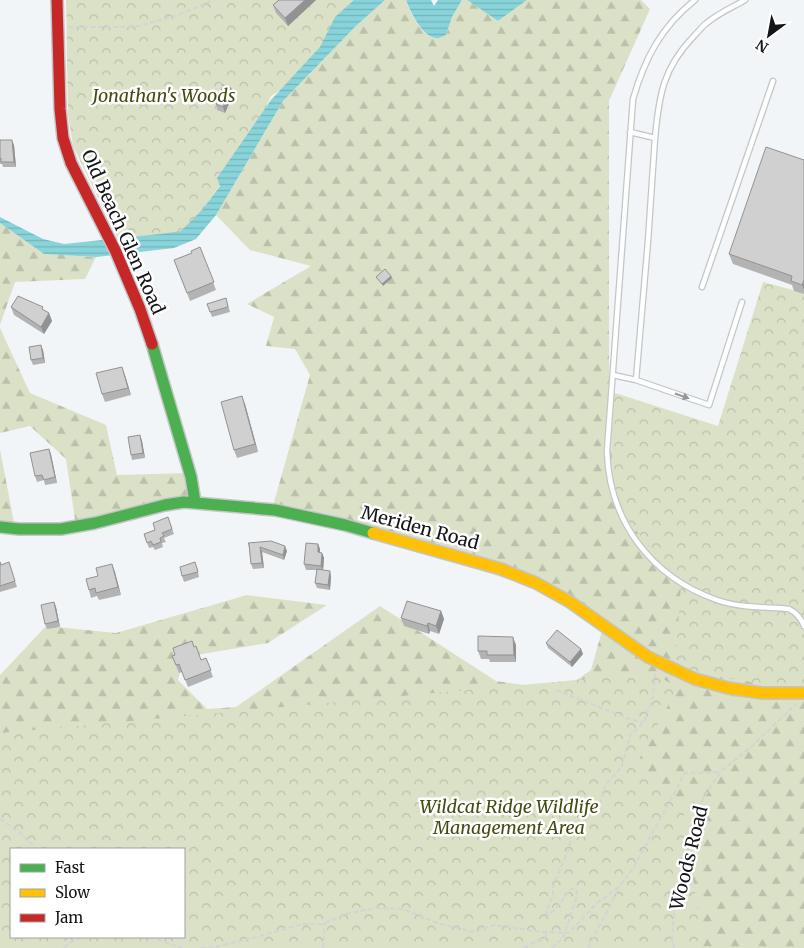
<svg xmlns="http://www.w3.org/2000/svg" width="804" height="948" font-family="Merriweather,serif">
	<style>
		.forest { fill: url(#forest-firs); fill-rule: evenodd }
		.park { fill: url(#park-crowns); fill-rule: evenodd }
		.water { fill: url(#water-rules) }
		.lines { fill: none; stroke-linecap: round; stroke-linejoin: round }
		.lane-casing { stroke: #c3c5c7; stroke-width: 7 }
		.fast-casing { stroke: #c3c5c7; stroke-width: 14 }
		.slow-casing { stroke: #c3c5c7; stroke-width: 14 }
		.jam-casing { stroke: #c3c5c7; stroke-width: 14 }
		.path { stroke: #d3d4d5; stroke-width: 2; stroke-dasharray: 5 2.5; stroke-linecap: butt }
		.lane { stroke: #fdfefe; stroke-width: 4.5 }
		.fast { stroke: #4caf50; stroke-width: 11 }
		.slow { stroke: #ffc107; stroke-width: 11 }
		.jam { stroke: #c62828; stroke-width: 11 }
		.wall { fill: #b3b3b3 }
		.shaded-wall { fill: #929292 }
		.building { fill: #d0d0d0; stroke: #929292 }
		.oneway { fill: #949596 }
		.labels { text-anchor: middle; stroke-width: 5; stroke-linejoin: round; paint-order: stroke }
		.park-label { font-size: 18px; font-style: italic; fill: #444a12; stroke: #fff }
		.street-label { font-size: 18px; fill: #141518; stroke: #fff }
	</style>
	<defs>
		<pattern id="forest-firs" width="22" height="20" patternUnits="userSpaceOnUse" patternTransform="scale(1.25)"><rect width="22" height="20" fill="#dbe1c7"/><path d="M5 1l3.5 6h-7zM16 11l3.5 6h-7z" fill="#bbc0aa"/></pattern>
		<pattern id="park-crowns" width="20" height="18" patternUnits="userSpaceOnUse" patternTransform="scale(1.25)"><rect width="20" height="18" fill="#dbe1c7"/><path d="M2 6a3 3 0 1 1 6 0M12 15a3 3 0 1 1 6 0" fill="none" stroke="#bbc0aa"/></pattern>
		<pattern id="water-rules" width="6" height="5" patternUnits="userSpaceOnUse" patternTransform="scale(1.25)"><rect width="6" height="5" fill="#88d4da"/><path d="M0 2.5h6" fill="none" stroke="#74b5ba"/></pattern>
	</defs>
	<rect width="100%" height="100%" fill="#f2f5f8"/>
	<path class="forest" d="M385 0H406C409 11 422 36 434 38 438 39 442 37 446 35L452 17 462 0H467L498 21 527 0H641L650 9 609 101V391L614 504 804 691V948H0V675L46 626 116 633 247 595 327 605 268 643 184 657 178 680 207 709 236 707 380 606 496 681 562 690 591 670 603 627 545 591 363 532 272 509 310 375 295 349 266 346 274 317 247 304 311 266 250 250 216 215 283 101 356 26ZM11 849H184V937H11Z
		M0 223 44 254 96 257 85 279 15 282 0 325Z
		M0 328 30 393 106 425 117 475 189 473 192 501 76 526 66 459 30 426 0 433Z
		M0 449 15 528 0 526Z"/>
	<path class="park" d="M66 0H365L294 82 271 96 250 142 194 222 166 241 123 249 73 146 68 115Z
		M763 282 804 293V691L675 669 681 584 614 504 609 391 718 426Z
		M651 673 678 687 635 767 682 801 703 948H0V733ZM11 849H184V937H11Z"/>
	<path class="water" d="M354 0H385L356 26 283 101 216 215 196 239 174 248 114 255 96 257 44 254 0 223V217L43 239 64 244 160 234 181 231 202 210 220 186 217 178 271 100 320 47 335 17Z
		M406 0H431L434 6 438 0H462L452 17 446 35C442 37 438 39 435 38 422 36 410 11 406 0Z
		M467 0H527L498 21Z"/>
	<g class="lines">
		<g class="lane-casing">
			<path id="lane" d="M695 0C661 27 645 58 633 99L607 451C609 521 651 577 717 600 739 608 766 607 789 609 797 613 801 618 804 626
				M655 138C659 95 663 68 694 36 699 31 703 25 708 22 719 13 733 7 745 0
				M702 287 773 81
				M613 375 636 380 648 241 655 138 630 132
				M636 380 709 405 742 302"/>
		</g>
		<g class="fast-casing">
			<path id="fast" d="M152 344 191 477 195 502
				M0 527 19 529H61L95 523 165 505 184 502 275 510 345 525 373 533"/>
		</g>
		<g class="slow-casing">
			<path id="slow" d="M373 533 501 569 536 583 570 602 648 657 695 679 728 688 762 693H804"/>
		</g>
		<g class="jam-casing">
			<path id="jam" d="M57 0 60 109 63 138 71 163 116 252 140 309 152 344"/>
		</g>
		<path class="path" d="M68 27H134L175 16 214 0
			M556 690 632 720 643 722
			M0 819 19 832 37 849
			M150 937 182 948
			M64 948 69 943 82 937
			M201 948H210L257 937 302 924H322L346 914 376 908 403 909 437 923 474 932 494 925 541 932 569 933 596 904 619 887 634 867 685 773 720 772
			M323 948 325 923
			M524 948 546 936V933
			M552 948 563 938 576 899 577 892 572 888C565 895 556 911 548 915L546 912 553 895V886L569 849 571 836 581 826 602 799 605 786 622 766 630 735 644 722 653 697 655 674
			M588 948 619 888
			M674 948 672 940 675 902 698 807 720 772 751 747 796 704"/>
		<use href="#lane" class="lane"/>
		<use href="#fast" class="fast"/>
		<use href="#slow" class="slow"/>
		<use href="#jam" class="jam"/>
	</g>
	<path class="wall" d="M279 0H316L288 26 276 13 273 5Z
		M231 88 233 94 225 113 217 110 216 104Z
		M0 140 14 145 16 167H3L2 164H0Z
		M804 160V294L794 291 792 285 733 264 729 254Z
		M200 247 216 290 190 301 174 260 192 253Z
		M226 298 230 312 212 317 207 304Z
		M11 307 44 310 49 313 52 321 44 334 14 315Z
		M43 350 45 363 33 365 31 360Z
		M122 367 131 395 105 402 102 394Z
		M245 404 258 452 237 458 234 450Z
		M140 435 142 441 145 458 132 460 131 455Z
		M49 449 57 483 45 485 44 480 37 482 35 476Z
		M168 517 174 534 164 538 166 542 162 543 163 547 155 550 153 547 149 548 144 534 155 530Z
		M248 543 287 551 284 560 262 552 264 568 253 569 251 564 249 548Z
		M318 544 320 549V553H322L324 558 323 570 331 576 330 590 317 588 315 583 317 570H306L304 564Z
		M0 561 1 565 9 562 17 587 0 592Z
		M112 564 121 595 99 600 97 596 91 598 89 590 98 576Z
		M197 567 199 577 184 582 182 576Z
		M54 602 56 607 60 627 47 629 45 624Z
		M441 611 444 619 439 634 430 631 429 634 404 626 401 618Z
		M546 643 583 654 572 667 548 648Z
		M516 645V662H490L489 659H481L478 651Z
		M194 647 201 660 206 658 213 677 188 687 182 672 179 673 172 656Z"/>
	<path class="shaded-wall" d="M305 0H316L288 26 285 18Z
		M231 88 233 94 225 113 223 107Z
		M12 140 14 145 16 167 14 162Z
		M391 276 392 278 383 286 382 284Z
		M804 279V290L802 285Z
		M49 313 52 321 44 334 41 327Z
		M41 345 43 350 45 363 43 358Z
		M122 367 125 375 131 395 128 388Z
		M242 396 245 404 258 452 255 444Z
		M140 435 142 441 145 458 143 453Z
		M49 449 51 454 57 483 55 477Z
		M318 544 320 549V558L318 552Z
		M285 546 287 551 284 560 283 555Z
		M260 547 262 552 264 568 262 563Z
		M322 553 324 558 323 571 321 566Z
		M112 564 115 572 121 595 118 587Z
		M330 571 331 576 330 590 328 585Z
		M54 602 56 607 60 627 58 621Z
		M441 611 444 619 439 634 436 626Z
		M428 623 430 631 429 634 427 626Z
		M513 637 516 645V662L514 655Z
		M581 649 583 654 572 667 570 662Z"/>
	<path class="building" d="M279 0H305L285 18 273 5Z
		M223 85 231 88 223 107 216 104Z
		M0 140H12L14 162H1V158L0 159Z
		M766 147 804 160V280L802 285 791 281 792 276 729 254Z
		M200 247 214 282 187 293 174 260 192 253 191 251Z
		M385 269 391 276 382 284 376 277Z
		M18 296 43 307 42 309 49 313 41 327 11 307Z
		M226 298 228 307 210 312 207 304Z
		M41 345 43 358 31 360 29 347Z
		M122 367 128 388 102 394 96 373Z
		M242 396 255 444 234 450 221 402Z
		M140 435 143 453 131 455 128 437Z
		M49 449 55 477 44 480 42 475 35 476 30 453Z
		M168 517 172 529 162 533 164 536 160 538 161 542 153 545 151 541 147 543 144 534 155 530 153 523Z
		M271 541 285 546 283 555 260 547 262 563 251 564 249 544 248 543Z
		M306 543 318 544V552L322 553 321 566 304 564Z
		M0 562 1 565 9 562 15 581 0 586Z
		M195 562 198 572 182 576 180 567Z
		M112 564 118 587 96 593 95 588 89 590 86 579 98 576 96 568Z
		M317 569 330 571 328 585 315 583Z
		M407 601 441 611 436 626 428 623 427 626 401 618Z
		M54 602 58 621 45 624 41 605Z
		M557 630 581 649 570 662 546 643Z
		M478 636 513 637 514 655H487V651H478Z
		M192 641 194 647 196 646 201 660 206 658 211 670 185 680 179 664 176 665 172 656 175 655 173 648Z"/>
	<defs><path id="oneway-solid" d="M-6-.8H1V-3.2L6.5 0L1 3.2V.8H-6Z" transform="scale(1.25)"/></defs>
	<use class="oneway" href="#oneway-solid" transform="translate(682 396) rotate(19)"/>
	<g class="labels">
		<g class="park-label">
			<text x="164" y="102">Jonathan's Woods</text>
			<text x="509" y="813">Wildcat Ridge Wildlife<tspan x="509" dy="21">Management Area</tspan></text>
		</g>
		<g class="street-label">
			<text transform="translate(123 232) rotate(66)" y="6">Old Beach Glen Road</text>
			<text transform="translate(420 528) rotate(15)" y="6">Meriden Road</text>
			<text transform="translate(689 858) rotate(-76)" y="6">Woods Road</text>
		</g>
	</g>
	<rect x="10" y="848" width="175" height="90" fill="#ffffff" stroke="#a1a1a3"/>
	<rect x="20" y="864" width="25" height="8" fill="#4caf50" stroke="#a1a1a3"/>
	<text x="55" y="873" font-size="15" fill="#141518">Fast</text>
	<rect x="20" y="889" width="25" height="8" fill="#ffc107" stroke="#a1a1a3"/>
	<text x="55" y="898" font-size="15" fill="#141518">Slow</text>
	<rect x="20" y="914" width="25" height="8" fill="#c62828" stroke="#a1a1a3"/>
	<text x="55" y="923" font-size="15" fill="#141518">Jam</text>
	<g transform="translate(769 35) rotate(212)" stroke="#ffffff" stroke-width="4" paint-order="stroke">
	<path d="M0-4L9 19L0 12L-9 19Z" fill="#141518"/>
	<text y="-8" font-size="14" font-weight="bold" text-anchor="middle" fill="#141518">N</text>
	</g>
</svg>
